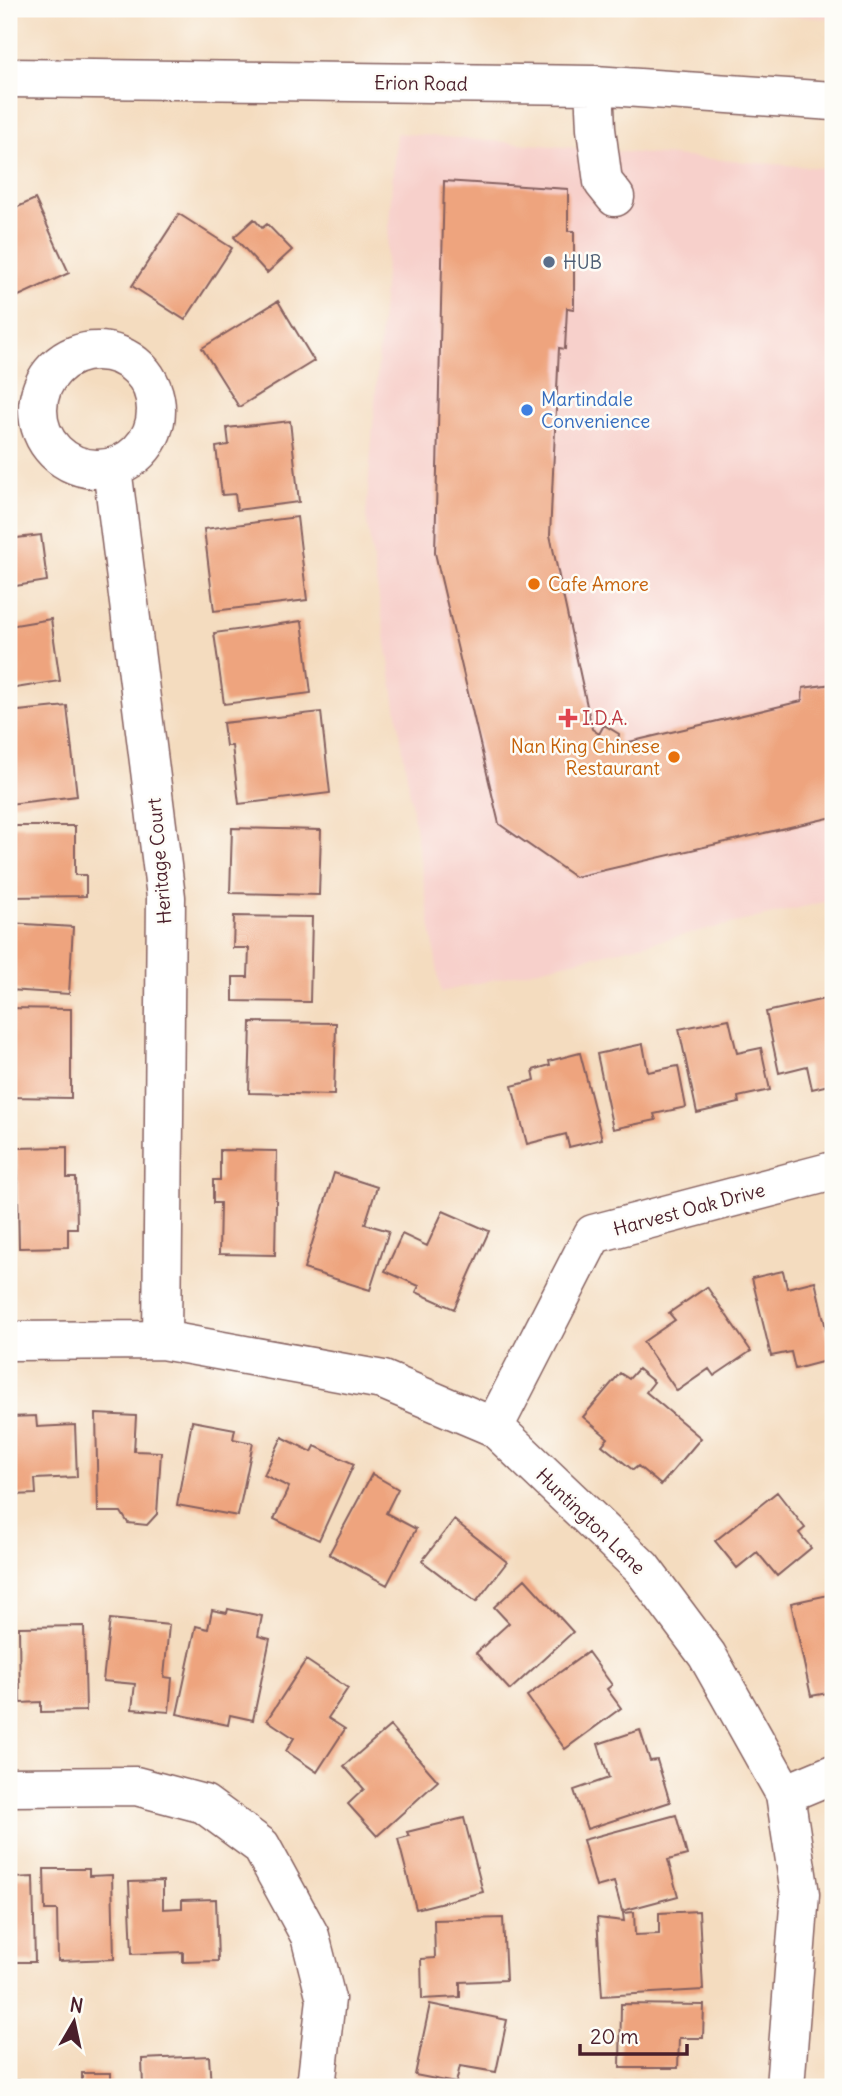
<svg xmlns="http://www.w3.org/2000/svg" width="842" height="2096" font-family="Delius,sans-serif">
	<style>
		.built { fill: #f7d0cb }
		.building { fill: #eea47e }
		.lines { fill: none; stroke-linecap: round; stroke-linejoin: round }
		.minor-casing { stroke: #86615f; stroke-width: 41 }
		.minor { stroke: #fff; stroke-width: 38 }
		.service-dot { fill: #5c6f8a; stroke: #fdfcf7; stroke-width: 2.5 }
		.shop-dot { fill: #3f7fe0; stroke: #fdfcf7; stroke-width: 2.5 }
		.food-dot { fill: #e8710a; stroke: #fdfcf7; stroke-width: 2.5 }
		.health-dot { fill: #e0444e; stroke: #fdfcf7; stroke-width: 2.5 }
		.labels { text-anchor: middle; stroke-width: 5; stroke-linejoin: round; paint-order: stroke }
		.street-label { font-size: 19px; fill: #4a1f2b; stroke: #fdfcf7 }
		.service-label { font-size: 19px; fill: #4e5e75; stroke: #fdfcf7; text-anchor: start }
		.shop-label { font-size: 19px; fill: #366cbe; stroke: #fdfcf7; text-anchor: start }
		.food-label { font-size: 19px; fill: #c56008; stroke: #fdfcf7; text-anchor: start }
		.health-label { font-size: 19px; fill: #be3a42; stroke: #fdfcf7; text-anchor: start }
	</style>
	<rect width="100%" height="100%" fill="#fdfcf7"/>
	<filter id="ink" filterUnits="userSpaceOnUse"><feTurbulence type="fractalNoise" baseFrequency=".0143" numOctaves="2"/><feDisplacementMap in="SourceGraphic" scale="14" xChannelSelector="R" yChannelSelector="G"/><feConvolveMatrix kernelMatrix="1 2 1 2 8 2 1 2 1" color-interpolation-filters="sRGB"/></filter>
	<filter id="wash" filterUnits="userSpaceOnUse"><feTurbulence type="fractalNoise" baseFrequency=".00686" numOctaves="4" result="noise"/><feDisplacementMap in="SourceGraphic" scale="28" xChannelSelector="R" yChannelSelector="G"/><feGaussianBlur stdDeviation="1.57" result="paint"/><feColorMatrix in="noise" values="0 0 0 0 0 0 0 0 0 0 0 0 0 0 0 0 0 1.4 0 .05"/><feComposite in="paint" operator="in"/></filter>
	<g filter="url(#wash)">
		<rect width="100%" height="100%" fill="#f4dcbf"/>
		<path class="built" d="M691 9H833V19Z
			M396 133 833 169V900L441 992 366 516Z"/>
		<g id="blocks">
			<path class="building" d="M444 181 568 189V231H574V309L567 308 565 349 559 348 550 535 592 729 599 734 604 725 619 734 618 741 625 743 802 701 803 688 833 684V817L575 877 499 824 435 553Z
				M35 199 69 273 10 300 9 211Z
				M179 214 232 248 185 320 132 286Z
				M254 219 262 228 267 224 292 250 267 273 234 237Z
				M278 301 314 361 239 407 202 348Z
				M290 421 299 502 237 510 235 494 222 495 216 447 229 445 227 428Z
				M297 517 307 600 214 611 204 529Z
				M41 535 47 581 9 587V539Z
				M51 619 60 681 9 689V626Z
				M302 621 311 693 224 704 214 633Z
				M67 706 77 796 9 804V712Z
				M321 712 330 793 239 804 232 746H226L223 723Z
				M9 826H75V875H86V896L9 897Z
				M232 828 321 830 319 895 230 893Z
				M234 916 312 917 310 1002 233 1001V977H248L249 948H233Z
				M9 923 73 927 69 994 9 990Z
				M829 998 833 1019V1084L812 1089 807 1066 779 1073 766 1012Z
				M9 1008 71 1009V1098L9 1097Z
				M729 1019 737 1053 761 1048 770 1090 738 1097 739 1103 697 1113 679 1029Z
				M251 1022 336 1023 334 1095 249 1093Z
				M643 1044 648 1072 678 1066 686 1107 654 1114 656 1120 613 1129 597 1054Z
				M580 1053 602 1139 569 1147 566 1134 527 1144 512 1086 535 1080 533 1070 550 1065 549 1061Z
				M67 1147V1178H76L77 1228H68V1247L19 1248 17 1148Z
				M220 1150 277 1151 275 1255 219 1254 220 1203H213V1180H220Z
				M334 1173 377 1187 365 1224 389 1231 370 1290 304 1269Z
				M443 1211 489 1231 454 1309 416 1292 419 1286 385 1271 402 1234 427 1246Z
				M783 1271 787 1288 815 1281 833 1359 795 1369 791 1352 771 1356 752 1278Z
				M707 1287 751 1351 714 1376 709 1369 677 1391 643 1342 675 1320 669 1313Z
				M638 1369 654 1382 646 1392 701 1438 661 1485 638 1466 633 1470 602 1445 608 1438 583 1417 620 1373 629 1379Z
				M96 1414 136 1416 134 1451 161 1452 157 1514 147 1525 128 1523 121 1512H98Z
				M36 1416 37 1427 75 1425 77 1477 35 1479 36 1494 13 1495 10 1417Z
				M192 1421 235 1429 233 1439 253 1443 238 1516 177 1505Z
				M282 1437 312 1452 315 1446 354 1464 319 1540 274 1519 289 1487 264 1475Z
				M372 1474 398 1489 386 1513 416 1529 387 1585 329 1554Z
				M777 1492 805 1528 799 1533 811 1548 777 1576 757 1552 737 1568 715 1541Z
				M454 1520 507 1562 476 1602 422 1561Z
				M525 1579 573 1632 510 1690 476 1653 509 1623 494 1607Z
				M833 1594V1692L811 1696 791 1603Z
				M228 1609 262 1616 258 1636 270 1639 253 1720 230 1715 228 1725 177 1714 196 1626 208 1629 212 1610 227 1613Z
				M110 1619 169 1625 164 1677 172 1678 169 1712 132 1709 135 1684 103 1681Z
				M84 1626 86 1711 41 1712V1702L20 1703 19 1627Z
				M588 1652 612 1685 607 1689 621 1708 565 1749 527 1696Z
				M306 1660 348 1688 328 1718 345 1729 317 1772 286 1751 294 1738 267 1720Z
				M390 1726 438 1781 377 1836 348 1804 364 1789 344 1766Z
				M640 1730 650 1761 657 1760 670 1802 587 1829 574 1790 609 1778 598 1744Z
				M676 1815 687 1855 668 1860 678 1896 622 1911 614 1882 596 1887 583 1840Z
				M464 1818 483 1892 416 1909 398 1839 409 1836 407 1832Z
				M44 1869H89V1876L112 1875 114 1959 58 1961 57 1910H45Z
				M9 1871H11V1878L33 1877 35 1962H9Z
				M163 1881V1909L182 1908V1900L216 1899 218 1961 183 1962V1952L132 1954 129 1882Z
				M699 1911 703 1990 602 1996 597 1918 624 1921 623 1913 634 1912 635 1935 659 1934V1913Z
				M503 1918 506 1980 460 1982V1997L422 1999 421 1959 435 1958 434 1920Z
				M430 2004 507 2020 496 2072 460 2066 456 2083 415 2075Z
				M621 2004 704 2005 703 2038H679L678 2068H620Z
				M209 2056 211 2087H143L142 2059Z
				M82 2073H111V2087H82Z
				M19 2080V2087H9V2081Z
				M614 2082 695 2084V2087H614Z"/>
		</g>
	</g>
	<g filter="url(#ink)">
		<use href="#blocks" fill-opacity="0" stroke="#86615f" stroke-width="2"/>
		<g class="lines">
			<g class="minor-casing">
				<path id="minor" d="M9 78 594 85 833 101
					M594 85 596 129 603 182 615 197
					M38 410a59 59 0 1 1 118 0a59 59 0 1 1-118 0Z
					M112 468 166 897 162 1340
					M9 1341 162 1340 383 1380 494 1427 642 1568 707 1655 785 1794 800 1894 785 2087
					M494 1427 593 1234 833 1171
					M9 1787 136 1786 204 1804 261 1846 310 1936 326 1999 317 2078 314 2087
					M785 1794 833 1774"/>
			</g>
			<use href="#minor" class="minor"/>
		</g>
	</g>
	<circle class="service-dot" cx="549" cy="262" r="7"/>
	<circle class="shop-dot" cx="527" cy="410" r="7"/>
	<g class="food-dot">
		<circle cx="534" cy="584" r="7"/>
		<circle cx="674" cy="757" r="7"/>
	</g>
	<path class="health-dot" d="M564.5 707.5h7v7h7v7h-7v7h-7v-7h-7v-7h7z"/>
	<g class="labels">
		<g class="street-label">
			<text transform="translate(421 83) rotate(1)" y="7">Erion Road</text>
			<text transform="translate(159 861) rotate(-95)" y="7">Heritage Court</text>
			<text transform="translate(689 1209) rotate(-15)" y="7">Harvest Oak Drive</text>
			<text transform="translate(591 1521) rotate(44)" y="7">Huntington Lane</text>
		</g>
		<g class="service-label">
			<text x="563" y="269">HUB</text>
		</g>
		<g class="shop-label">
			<text x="541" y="406">Martindale<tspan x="541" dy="22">Convenience</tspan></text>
		</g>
		<g class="food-label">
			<text x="548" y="591">Cafe Amore</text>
			<text x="660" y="753" text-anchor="end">Nan King Chinese<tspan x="660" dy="22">Restaurant</tspan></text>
		</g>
		<g class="health-label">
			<text x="582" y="725">I.D.A.</text>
		</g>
	</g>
	<rect width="842" height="2096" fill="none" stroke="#fdfcf7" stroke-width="35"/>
	<g transform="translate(74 2022) rotate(9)" stroke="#fdfcf7" stroke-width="5" paint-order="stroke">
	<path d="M0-5L12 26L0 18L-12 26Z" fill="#4a1f2b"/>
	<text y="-10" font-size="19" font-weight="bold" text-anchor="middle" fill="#4a1f2b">N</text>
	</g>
	<path d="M580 2044v10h107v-10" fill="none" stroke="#4a1f2b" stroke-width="3.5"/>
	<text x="590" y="2044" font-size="21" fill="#4a1f2b" stroke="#fdfcf7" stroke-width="5" paint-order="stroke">20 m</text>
</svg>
